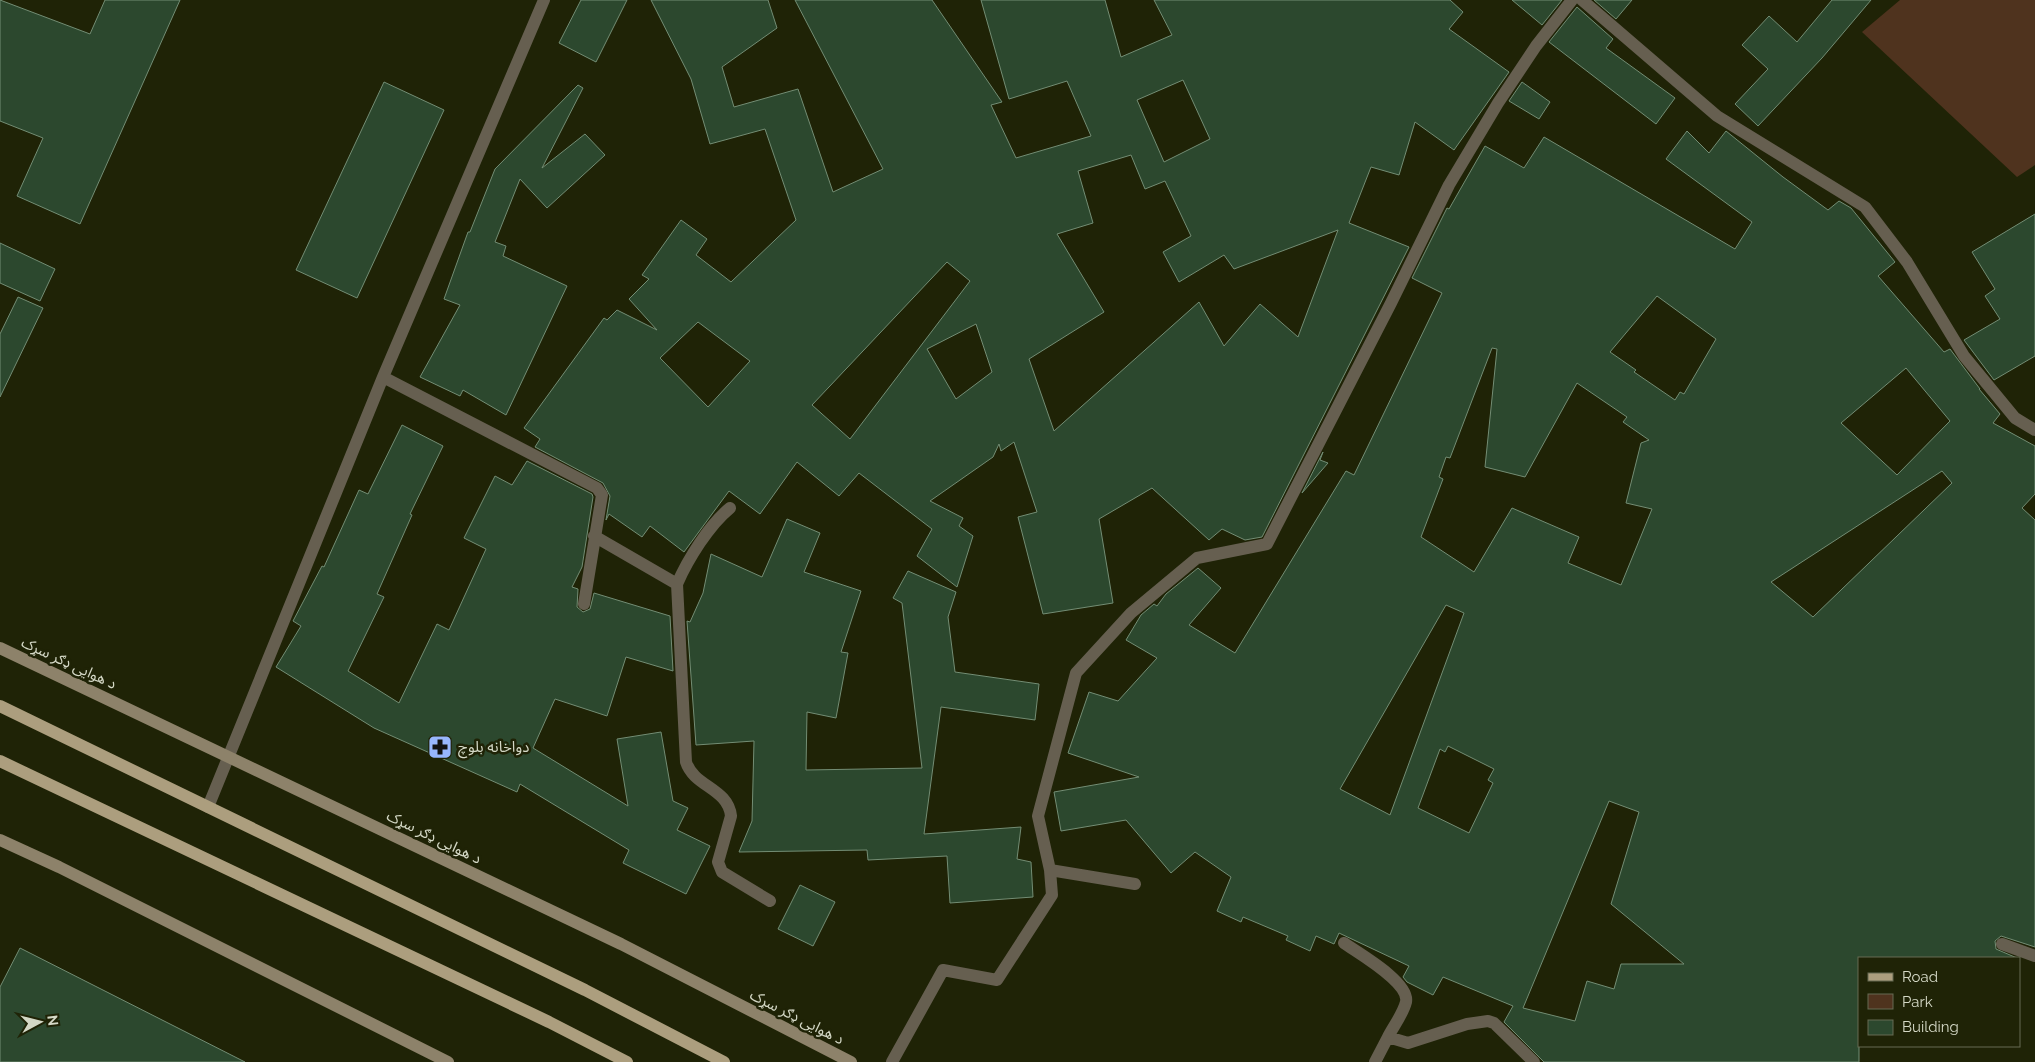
<svg xmlns="http://www.w3.org/2000/svg" width="2035" height="1062" font-family="Raleway,'Noto Sans Arabic',sans-serif">
	<style>
		.green { fill: #4f331e }
		.building { fill: #2c482e; stroke: #738d74; fill-rule: evenodd }
		.lines { fill: none; stroke-linecap: round; stroke-linejoin: round }
		.street { stroke: #665f50; stroke-width: 12 }
		.secondary { stroke: #8d826a; stroke-width: 12 }
		.primary { stroke: #ac9e7e; stroke-width: 12 }
		.labels { text-anchor: middle; stroke-width: 5; stroke-linejoin: round; paint-order: stroke }
		.street-label { font-size: 15px; fill: #d4d8c6; stroke: #1f2306 }
		.poi-label { font-size: 15px; fill: #d4d8c6; stroke: #1f2306; text-anchor: start }
	</style>
	<rect width="100%" height="100%" fill="#1f2306"/>
	<path class="green" d="M1900 0H2035V165L2017 177 1862 32Z"/>
	<path class="building" d="M0 0 90 34 105 0H180L80 224 17 196 43 138 0 121Z
		M581 0H627L596 62 559 43Z
		M651 0H768L777 28 722 67 734 107 798 89 833 192 883 169 795 0H932L1002 102 991 105 1016 158 1091 136 1067 81 1009 99 981 0H1105L1121 57 1172 35 1154 0H1450L1463 12 1449 29 1509 72 1454 150 1415 122 1399 175 1371 167 1349 223 1409 247 1262 537 1245 540 1222 529 1209 540 1152 488 1099 519 1113 603 1043 614 1018 517 1037 512 1014 442 1001 451 999 444 993 457 930 501 963 518 959 526 973 536 957 587 917 556 932 529 859 473 839 496 797 462 760 514 729 491 684 552 650 526 642 537 609 514 606 520 610 496 603 483 535 447 540 439 524 428 604 318 607 320 617 310 657 330 629 299 649 279 642 275 681 220 707 239 696 255 731 282 796 220 765 129 710 144 691 79ZM1183 80 1210 139 1164 162 1137 100ZM1131 155 1145 189 1165 181 1191 236 1163 252 1179 282 1224 255 1234 269 1338 230 1298 337 1260 304 1224 346 1199 302 1054 431 1029 359 1104 312 1057 234 1093 223 1078 171ZM947 262 970 281 850 439 812 405ZM698 322 750 361 708 407 660 358ZM976 324 992 372 956 399 927 349Z
		M1512 0H1562L1542 25Z
		M1594 0H1632L1616 19Z
		M1832 0H1871L1822 58 1758 126 1735 104 1768 69 1742 45 1769 16 1797 42Z
		M1577 7 1613 39 1606 48 1675 98 1656 124 1549 42Z
		M384 82 444 110 357 298 296 270Z
		M1522 82 1550 102 1539 119 1509 101Z
		M578 85 583 88 542 168 585 134 605 155 547 208 520 179 495 242 506 246 503 256 567 286 506 415 463 390 460 396 420 377 460 305 444 299 468 232H470L495 169Z
		M1687 131 1709 153 1726 131 1783 177 1828 210 1839 201 1851 208 1895 262 1878 276 1944 352 1950 349 1980 389H1979L2000 414 1993 423 2035 446V494L2022 508 2035 520V947L2001 936 1995 941 1996 949 2017 958H1859V1062H1544L1504 1022 1513 1006 1443 977 1433 995 1407 982 1403 977 1409 966 1339 933 1334 944 1316 936 1310 951 1286 940 1288 936 1243 917 1241 922 1217 911 1231 877 1195 852 1171 873 1126 820 1061 831 1054 792 1139 777 1068 753 1089 692 1118 701 1157 658 1126 640 1141 615 1154 604 1157 606 1166 594 1198 568 1221 588 1189 625 1235 653 1346 471 1354 475 1442 293 1412 278 1447 208 1449 209 1485 146 1524 168 1544 137 1735 249 1752 222 1666 159ZM1657 296 1716 339 1684 394 1680 392 1675 400 1634 372 1636 370 1610 352ZM1492 348 1497 349 1485 467 1525 477 1577 383 1627 417 1623 422 1649 440 1641 443 1626 503 1652 509 1621 585 1568 563 1579 537 1512 508 1474 572 1421 537 1443 479 1439 477 1446 457 1450 458ZM1906 368 1950 421 1897 475 1841 423ZM1942 471 1952 483 1813 617 1771 582ZM1446 605 1464 613 1390 815 1340 789ZM1448 746 1494 769 1488 780 1493 783 1469 833 1418 808 1440 749 1445 752ZM1609 801 1639 812 1611 904 1684 964H1621L1614 989 1587 981 1575 1021 1523 1008Z
		M2035 214V356L1994 380 1964 340 2000 319 1985 296 1995 289 1972 252Z
		M0 243 55 269 40 301 0 283Z
		M18 297 43 308 0 397V334Z
		M402 425 443 446 410 514 412 515 377 594 384 597 348 671 399 703 437 624 449 630 486 549 464 538 495 476 512 485 527 461 592 494 593 497 582 567 572 587 578 589 577 607 583 612 590 609 594 593 670 616 673 671 626 657 607 716 555 699 533 748 628 806 617 739 661 732 673 801 688 808 677 830 710 846 686 894 623 863 629 850 520 784 517 792 374 728 276 667 301 626 293 621 322 566 324 567 359 490 368 494Z
		M1323 452 1320 460 1328 463 1302 493Z
		M787 519 820 533 804 572 861 591 841 652 848 653 836 718 807 712 806 770 922 768 902 603 893 598 908 571 956 592 948 617 955 672 1039 684 1035 720 941 707 924 834 1021 827 1017 859 1031 862 1033 897 950 903 947 856 868 860 867 850 739 852 752 821 754 741 696 745 687 621 690 622 703 593 711 554 762 577Z
		M800 885 835 902 813 946 778 929Z
		M20 948 245 1062H0V987Z"/>
	<g class="lines">
		<path class="street" d="M1582 0 1717 116 1865 207 1907 262 1964 356 2015 418 2035 430
			M383 377 597 488 602 495 584 604
			M730 508C709 525 688 559 677 584L686 762C694 787 728 788 731 816L718 862 722 872 770 901
			M594 536 677 584
			M208 807 383 377 544 0
			M1050 870 1135 884
			M1344 943C1358 953 1410 982 1406 1002 1403 1014 1393 1027 1388 1037
			M2002 944 2035 956
			M892 1062 943 970 997 980 1052 895 1050 870 1038 816 1076 673 1131 613 1197 558 1267 544 1391 303 1449 185 1498 103 1536 46 1572 0
			M1375 1062 1388 1037 1408 1043 1467 1024 1488 1021 1494 1023 1534 1062"/>
		<path class="secondary" d="M0 648 621 944 851 1062
			M0 840 59 867 448 1062"/>
		<path class="primary" d="M0 706 585 990 724 1062
			M0 761 549 1022 627 1062"/>
	</g>
	<defs>
		<g id="pharmacy-square" transform="scale(1.25)"><rect x="-9" y="-9" width="18" height="18" rx="4" fill="#97b6fd" stroke="#1f2306"/><path d="M-2-6h4v4h4v4h-4v4h-4v-4h-4v-4h4Z" fill="#111"/></g>
	</defs>
	<g fill-rule="evenodd">
		<use href="#pharmacy-square" x="440" y="747"/>
	</g>
	<g class="labels">
		<g class="street-label">
			<text transform="translate(69 663) rotate(25)" y="5">د هوایی ډګر سړک</text>
			<text transform="translate(434 837) rotate(26)" y="5">د هوایی ډګر سړک</text>
			<text transform="translate(797 1017) rotate(27)" y="5">د هوایی ډګر سړک</text>
		</g>
		<g class="poi-label">
			<text x="458" y="752">دواخانه بلوچ</text>
		</g>
	</g>
	<rect x="1858" y="957" width="162" height="90" fill="#1f2306" stroke="#676b53"/>
	<rect x="1868" y="973" width="25" height="8" fill="#ac9e7e" stroke="#676b53"/>
	<text x="1902" y="982" font-size="15" fill="#d4d8c6">Road</text>
	<rect x="1868" y="994" width="25" height="15" fill="#4f331e" stroke="#676b53"/>
	<text x="1902" y="1007" font-size="15" fill="#d4d8c6">Park</text>
	<rect x="1868" y="1020" width="25" height="15" fill="#2c482e" stroke="#676b53"/>
	<text x="1902" y="1032" font-size="15" fill="#d4d8c6">Building</text>
	<g transform="translate(40 1022) rotate(83)" stroke="#1f2306" stroke-width="4" paint-order="stroke">
	<path d="M0-4L9 19L0 12L-9 19Z" fill="#d4d8c6"/>
	<text y="-8" font-size="14" font-weight="bold" text-anchor="middle" fill="#d4d8c6">N</text>
	</g>
</svg>
